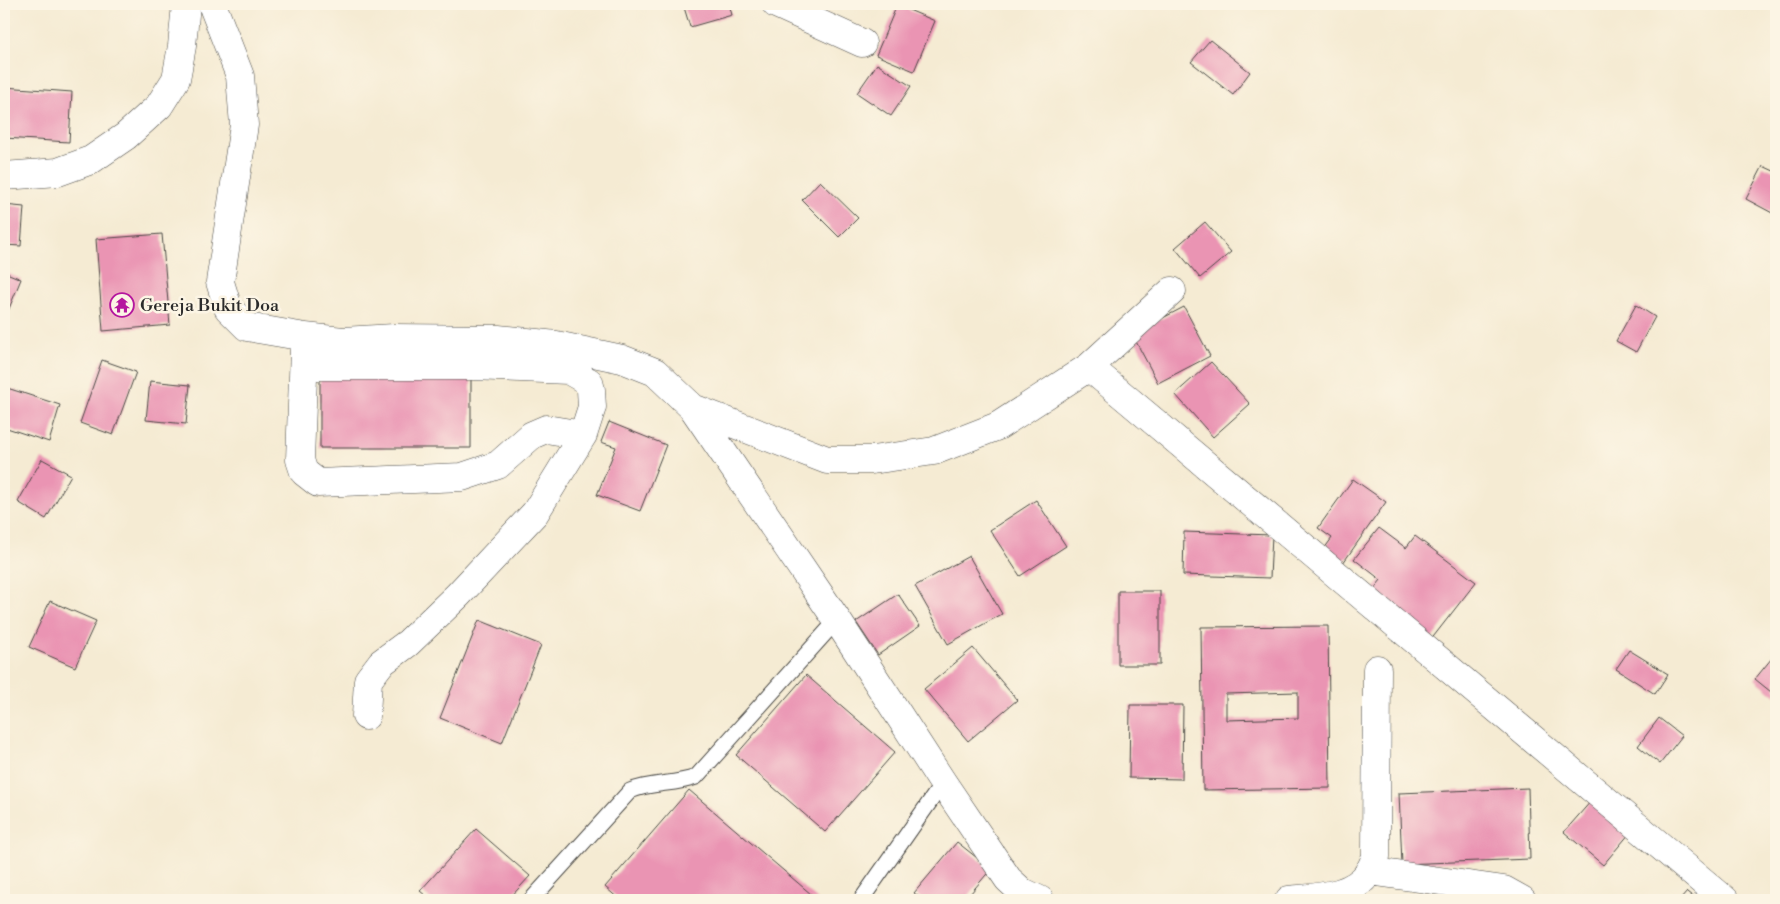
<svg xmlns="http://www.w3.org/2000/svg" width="1780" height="904" font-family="'Libre Bodoni',serif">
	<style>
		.building { fill: #ea94b3; fill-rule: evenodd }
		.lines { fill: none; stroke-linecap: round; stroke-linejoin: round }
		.lane-casing { stroke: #494844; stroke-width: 17 }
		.street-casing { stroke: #494844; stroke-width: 29 }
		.lane { stroke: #fff; stroke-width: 15 }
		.street { stroke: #fff; stroke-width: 28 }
		.labels { text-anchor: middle; stroke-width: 5; stroke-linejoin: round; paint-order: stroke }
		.poi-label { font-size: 18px; fill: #2b2b2b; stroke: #fcf5e5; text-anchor: start }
	</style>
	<rect width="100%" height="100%" fill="#fcf5e5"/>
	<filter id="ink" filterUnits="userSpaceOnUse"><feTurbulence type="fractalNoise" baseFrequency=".02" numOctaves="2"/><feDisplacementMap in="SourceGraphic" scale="10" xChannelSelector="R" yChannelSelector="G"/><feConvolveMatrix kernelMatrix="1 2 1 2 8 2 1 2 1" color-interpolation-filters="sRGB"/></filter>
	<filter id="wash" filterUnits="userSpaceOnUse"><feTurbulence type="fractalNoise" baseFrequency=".0096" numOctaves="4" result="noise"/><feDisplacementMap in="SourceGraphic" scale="20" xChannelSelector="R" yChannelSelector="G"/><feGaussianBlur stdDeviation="1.12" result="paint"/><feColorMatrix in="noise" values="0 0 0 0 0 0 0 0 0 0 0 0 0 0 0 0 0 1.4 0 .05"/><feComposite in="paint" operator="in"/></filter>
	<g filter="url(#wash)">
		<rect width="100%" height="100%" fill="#f5ebd3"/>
		<g id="blocks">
			<path class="building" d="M683 4H729L732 15 690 27Z
				M897 5 935 21 914 71 876 55Z
				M1210 40 1250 72 1233 95 1191 62Z
				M877 64 911 86 891 116 857 93Z
				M4 87 72 92 69 142 4 138Z
				M1763 166 1776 172V215L1746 199Z
				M820 181 858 218 839 237 802 200Z
				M4 205 24 207 21 246 4 245Z
				M1205 222 1231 252 1200 278 1175 248Z
				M162 234 170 325 103 331 96 239Z
				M4 272 21 279 4 321Z
				M1636 305 1655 317 1636 352 1616 341Z
				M1184 307 1210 356 1158 383 1132 334Z
				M102 360 136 372 113 435 80 423Z
				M1211 362 1250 404 1213 437 1175 394Z
				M320 371H471V448H320Z
				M150 381 190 385 186 424 146 420Z
				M4 387 60 405 49 442 4 427Z
				M609 422 666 445 640 511 597 495 616 447 601 442Z
				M42 459 71 475 46 519 18 502Z
				M1353 479 1386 502 1343 563 1324 549 1332 538 1318 528Z
				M1036 500 1066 546 1020 576 990 530Z
				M1379 528 1406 548 1415 536 1476 582 1430 641 1370 594 1381 580 1354 559Z
				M1184 532 1272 535 1270 578 1183 575Z
				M969 556 1002 614 948 644 915 586Z
				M1118 591H1160V665H1118Z
				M898 594 920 626 878 655 856 622Z
				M50 601 96 621 75 667 29 647Z
				M479 620 541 645 502 743 440 718Z
				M1328 626 1330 788 1203 790 1201 627ZM1298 692V718L1226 720V694Z
				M973 648 1017 700 968 741 924 689Z
				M1629 650 1668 674 1655 694 1616 669Z
				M1776 653V696L1755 679Z
				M806 675 895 752 825 832 736 755Z
				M1130 705H1183L1182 779 1129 778Z
				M1659 718 1682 736 1660 764 1638 746Z
				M1528 788 1530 859 1402 864 1399 793Z
				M689 790 818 900H620L605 887Z
				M1592 800 1630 833 1603 865 1564 832Z
				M476 829 530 876 508 900H431L420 891Z
				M957 842 991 869 965 900H923L914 893Z
				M1687 892 1697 900H1680Z"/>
		</g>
	</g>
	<g filter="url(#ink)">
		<use href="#blocks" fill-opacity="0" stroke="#494844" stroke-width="1"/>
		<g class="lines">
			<g class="lane-casing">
				<path id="lane" d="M531 900 630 791C651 782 674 785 696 777L837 620
					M861 900 943 783"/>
			</g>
			<g class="street-casing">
				<path id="street" d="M212 4 240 76 244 125 220 282 228 308 247 327 305 337 343 341 394 338 498 339 556 345 622 359 655 372 693 408 837 620 943 783 1008 879 1021 891 1040 900
					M776 4 862 43
					M4 176 58 172 91 160 126 136 159 106 176 79 182 46 186 4
					M304 349 300 460 304 472 318 483 462 477 498 465 532 435 546 429 583 435
					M304 366H473L568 370 589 382 591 390 592 407 583 435 535 513 458 595 408 643 381 663 368 680 366 716
					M1089 367 1725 900
					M693 408 827 460H872L934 451 998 426 1089 367 1172 291
					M1369 871 1504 890 1522 900
					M1289 900C1316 897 1353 897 1369 872 1372 867 1374 861 1376 857L1377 669"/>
			</g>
			<use href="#lane" class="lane"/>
			<use href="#street" class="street"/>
		</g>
	</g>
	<defs>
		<g id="temple-ring" transform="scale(1.25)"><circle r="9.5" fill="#fcf5e5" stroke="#b5179e" stroke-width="1.5"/><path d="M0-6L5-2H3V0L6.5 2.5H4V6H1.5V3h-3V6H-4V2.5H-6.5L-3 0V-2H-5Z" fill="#b5179e"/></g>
	</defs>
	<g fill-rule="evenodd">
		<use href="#temple-ring" x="122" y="305"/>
	</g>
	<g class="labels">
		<g class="poi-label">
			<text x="140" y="311">Gereja Bukit Doa</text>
		</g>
	</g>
	<rect width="1780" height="904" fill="none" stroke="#fcf5e5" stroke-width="20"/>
</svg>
